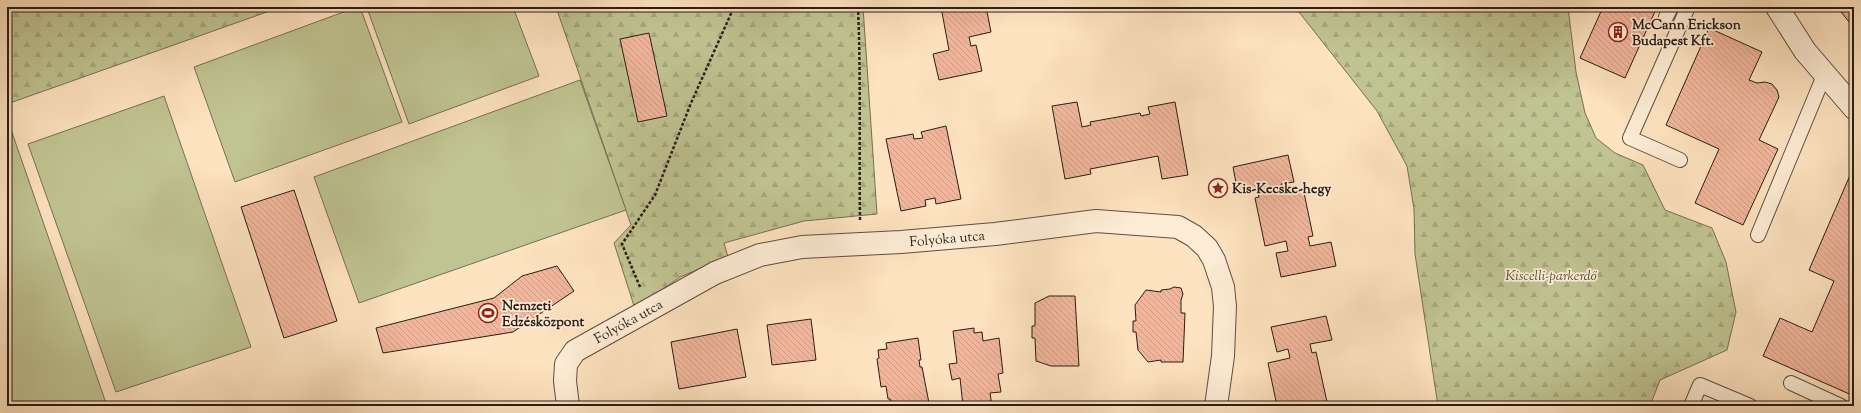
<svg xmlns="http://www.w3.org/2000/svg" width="1861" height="413" font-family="'Sorts Mill Goudy',serif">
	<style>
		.forest { fill: url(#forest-firs); stroke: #767055 }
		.pitch { fill: #c0c492; stroke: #767055 }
		.building { fill: url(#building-back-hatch); stroke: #2b1d18 }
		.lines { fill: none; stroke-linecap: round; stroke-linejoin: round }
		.lane-casing { stroke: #604e42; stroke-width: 16 }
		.street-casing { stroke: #604e42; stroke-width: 24 }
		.path { stroke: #2b1d18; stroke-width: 2.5; stroke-dasharray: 3 2; stroke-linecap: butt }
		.lane { stroke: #feedd6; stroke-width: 14 }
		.street { stroke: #feedd6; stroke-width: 22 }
		.labels { text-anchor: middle; stroke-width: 3.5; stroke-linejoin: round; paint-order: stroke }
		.poi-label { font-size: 14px; font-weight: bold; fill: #2b1d18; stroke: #feedd6; text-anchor: start }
		.street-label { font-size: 14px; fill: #2b1d18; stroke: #feedd6 }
		.park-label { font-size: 14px; font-style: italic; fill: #584f3d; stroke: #feedd6 }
	</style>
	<defs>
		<pattern id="forest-firs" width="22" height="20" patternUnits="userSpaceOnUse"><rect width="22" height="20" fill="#c0c492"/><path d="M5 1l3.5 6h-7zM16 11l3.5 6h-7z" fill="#a5a87d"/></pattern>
		<pattern id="building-back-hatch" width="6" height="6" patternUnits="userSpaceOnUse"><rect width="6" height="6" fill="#f1b69c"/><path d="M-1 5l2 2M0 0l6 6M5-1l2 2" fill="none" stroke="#cf9c86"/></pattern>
	</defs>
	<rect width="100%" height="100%" fill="#fee3c0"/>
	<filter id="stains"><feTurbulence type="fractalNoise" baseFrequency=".005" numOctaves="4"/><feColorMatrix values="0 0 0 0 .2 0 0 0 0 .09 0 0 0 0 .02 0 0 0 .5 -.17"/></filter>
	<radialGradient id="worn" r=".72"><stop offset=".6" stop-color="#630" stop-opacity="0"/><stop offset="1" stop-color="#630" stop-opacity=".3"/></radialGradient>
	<path class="forest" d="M7 7H281L7 104Z
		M556 7H863L877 214 804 221 724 243 728 257 680 277 635 309 614 243 631 225Z
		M1295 7H1568L1576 72 1585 113 1596 138 1615 153 1643 165 1665 210 1712 228 1726 262 1736 312 1727 350 1660 380 1650 406H1438L1415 254 1414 209 1407 166 1377 111Z"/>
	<path class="pitch" d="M357 7H360L402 122 235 182 194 67Z
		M370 7H513L539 76 409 124 367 8Z
		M580 80 626 210 359 303 314 177Z
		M164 96 251 347 116 392 28 144Z
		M8 121 107 406H7Z"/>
	<path class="building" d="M941 7H986L991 32 969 37 971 46 976 45 982 71 939 80 933 54 949 50Z
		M1603 7H1657L1625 78 1580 58Z
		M1837 7H1854V28Z
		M1709 28 1762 52 1749 80 1757 83 1765 82 1772 84 1777 90 1779 97 1759 140 1778 149 1743 225 1695 203 1719 149 1666 125Z
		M649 33 667 116 638 122 620 39Z
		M1077 102 1082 127 1091 125 1090 122 1140 113 1141 116 1150 114 1148 107 1175 102 1188 175 1162 179 1158 156 1090 169 1091 174 1065 179 1052 106Z
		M946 126 961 199 936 204 935 198 925 200 926 206 901 211 886 139 913 134 914 139 923 138 921 132Z
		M1288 155 1294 182 1281 184 1283 192 1303 188 1313 236 1308 237 1310 246 1331 242 1336 266 1281 277 1276 253 1288 251 1286 241 1265 246 1255 198 1259 197 1257 190 1238 194 1233 167Z
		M1854 166V396L1763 356 1780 318 1812 332 1834 281 1809 270Z
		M294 190 337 321 284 338 241 207Z
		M557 266 574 291 513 332 383 353 376 328 494 298 522 276Z
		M1174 287 1181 288 1183 294 1181 300V313H1185L1183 362H1161V360L1148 362 1138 350 1136 332H1133V321H1136L1135 305 1146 290 1161 292V290L1170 289Z
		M1049 296H1075L1079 366H1051L1036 361 1035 338H1032V326H1035V303Z
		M1326 316 1332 340 1310 344 1312 353 1316 352 1327 402 1307 406H1277L1268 363 1290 358 1288 349 1277 352 1271 327Z
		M811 319 816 360 772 365 767 325Z
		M974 328V333L982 332 983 341 999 338 1003 373 998 374 1001 392 990 393 992 406H963L960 378 952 380 949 364 957 363 953 331Z
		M737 329 746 377 679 389 671 342Z
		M918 338 921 360H919L920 367H922L929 403 927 404V406H892L890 399H888L886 386 881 387 877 359 879 358 878 350 887 349 886 343Z
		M1701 401 1712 406H1699Z"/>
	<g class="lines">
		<g class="lane-casing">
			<path id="lane" d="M1666 17 1671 7
				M1680 160 1630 138 1688 7
				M1758 235 1825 73
				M1791 383 1841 406
				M1691 406 1700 385 1750 406"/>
		</g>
		<g class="street-casing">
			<path id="street" d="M1777 7 1805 51 1854 108
				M568 406 565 381 566 364 575 351 715 273 760 255 802 247 901 242 995 234 1096 221 1178 227 1194 236 1207 248 1214 260 1223 287 1225 306 1223 356 1216 406"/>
		</g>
		<path class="path" d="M858 7C861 78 859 149 860 220
			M640 287 622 244 655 195 691 103 734 7"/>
		<use href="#lane" class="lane"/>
		<use href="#street" class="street"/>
	</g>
	<defs>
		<g id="building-ring" transform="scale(1)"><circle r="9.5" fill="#feedd6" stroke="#8f2418" stroke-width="1.5"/><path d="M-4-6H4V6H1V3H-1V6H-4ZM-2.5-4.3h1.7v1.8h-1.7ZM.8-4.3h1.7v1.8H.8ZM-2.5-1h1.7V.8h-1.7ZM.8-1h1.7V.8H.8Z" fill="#8f2418"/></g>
		<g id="sight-ring" transform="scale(1)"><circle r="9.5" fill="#feedd6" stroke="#8f2418" stroke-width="1.5"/><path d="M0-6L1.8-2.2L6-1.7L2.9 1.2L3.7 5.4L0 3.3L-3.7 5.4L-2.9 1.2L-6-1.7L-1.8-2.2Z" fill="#8f2418"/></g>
		<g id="stadium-ring" transform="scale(1)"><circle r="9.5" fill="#feedd6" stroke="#8f2418" stroke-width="1.5"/><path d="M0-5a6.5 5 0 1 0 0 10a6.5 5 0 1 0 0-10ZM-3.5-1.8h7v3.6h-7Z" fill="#8f2418"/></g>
	</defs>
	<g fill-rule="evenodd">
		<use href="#building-ring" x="1618" y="32"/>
		<use href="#sight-ring" x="1218" y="188"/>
		<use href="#stadium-ring" x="488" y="313"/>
	</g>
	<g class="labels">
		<g class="poi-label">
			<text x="1632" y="29">McCann Erickson<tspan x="1632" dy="16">Budapest Kft.</tspan></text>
			<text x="1232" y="193">Kis-Kecske-hegy</text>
			<text x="502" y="310">Nemzeti<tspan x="502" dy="16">Edzésközpont</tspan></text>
		</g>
		<g class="street-label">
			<text transform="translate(947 238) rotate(-5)" y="5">Folyóka utca</text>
			<text transform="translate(628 321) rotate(-29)" y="5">Folyóka utca</text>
		</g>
		<g class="park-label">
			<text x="1551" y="280">Kiscelli-parkerdő</text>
		</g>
	</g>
	<rect width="1861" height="413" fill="none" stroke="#fee3c0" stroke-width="24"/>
	<rect x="8" y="8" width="1845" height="397" fill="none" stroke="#2b1d18" stroke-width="2"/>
	<rect x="12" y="12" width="1837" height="389" fill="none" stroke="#2b1d18"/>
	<rect width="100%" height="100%" filter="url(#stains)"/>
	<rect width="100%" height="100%" fill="url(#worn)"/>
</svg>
